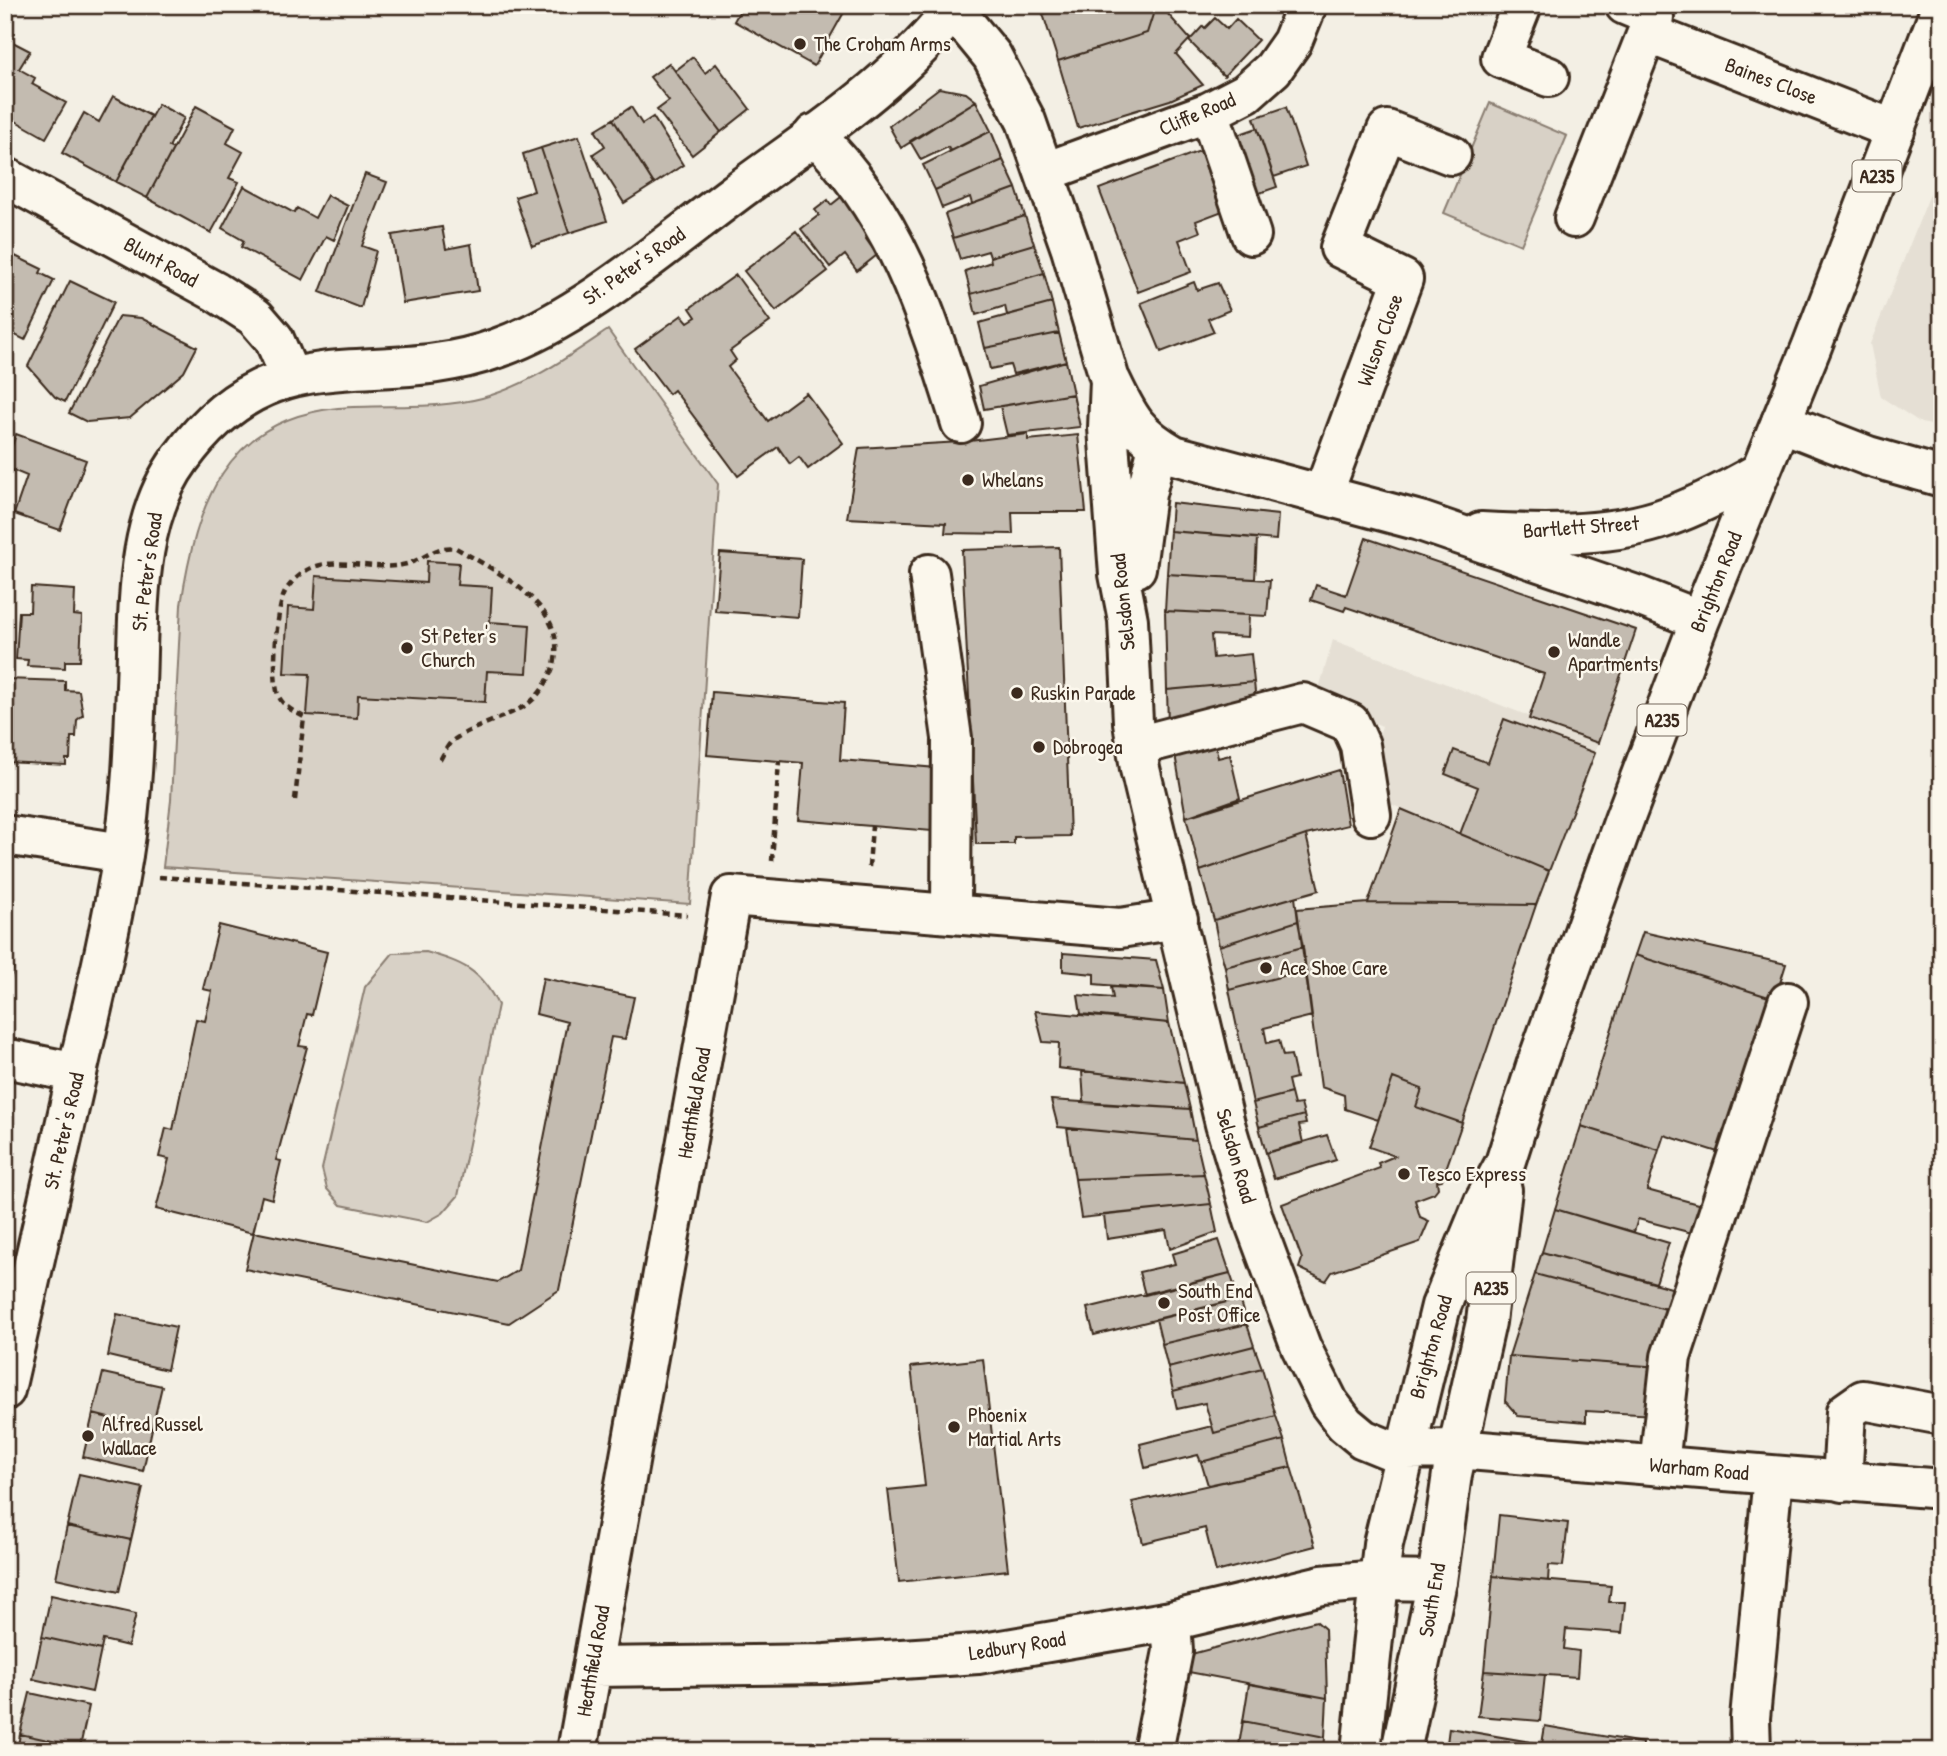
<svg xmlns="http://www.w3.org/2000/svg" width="1947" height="1756" font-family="'Patrick Hand',sans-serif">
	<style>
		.built { fill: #e5dfd4 }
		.green { fill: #d8d1c6; stroke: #8a7e72; stroke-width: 2 }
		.building { fill: #c3bbb0; stroke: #3b2a1e; stroke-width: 2 }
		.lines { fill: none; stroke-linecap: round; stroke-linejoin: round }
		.minor-casing { stroke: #3b2a1e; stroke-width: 44 }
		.major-casing { stroke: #3b2a1e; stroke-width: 44 }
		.path { stroke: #3b2a1e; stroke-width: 4.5; stroke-dasharray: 7 5; stroke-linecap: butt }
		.minor { stroke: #fbf7ec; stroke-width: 38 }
		.major { stroke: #fbf7ec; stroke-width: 38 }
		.poi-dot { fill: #3b2a1e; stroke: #fbf7ec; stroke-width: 2.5 }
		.labels { text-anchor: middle; stroke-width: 5; stroke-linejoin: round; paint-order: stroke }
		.shield { fill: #fbf7ec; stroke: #75685c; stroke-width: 2 }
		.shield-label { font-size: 19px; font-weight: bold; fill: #3b2a1e }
		.poi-label { font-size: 21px; fill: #3b2a1e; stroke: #fbf7ec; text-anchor: start }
		.street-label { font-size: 21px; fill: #3b2a1e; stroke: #fbf7ec }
	</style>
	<rect width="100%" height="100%" fill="#f3efe4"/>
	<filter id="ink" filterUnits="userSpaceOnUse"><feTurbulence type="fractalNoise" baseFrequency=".0143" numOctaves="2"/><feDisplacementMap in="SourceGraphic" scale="14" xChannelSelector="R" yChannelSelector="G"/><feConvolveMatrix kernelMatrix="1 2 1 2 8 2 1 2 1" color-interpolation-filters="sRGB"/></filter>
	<g filter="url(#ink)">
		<path class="built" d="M1942 164V427L1921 423 1881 397 1870 344Z
			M1333 640 1598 743 1549 871 1381 800 1374 750 1382 726 1316 699Z"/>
		<path class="green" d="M1490 103 1567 136 1521 245 1444 213Z
			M608 330 718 484 690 904 163 867 171 800 181 605C196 506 224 419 338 408 385 404 436 410 482 398 529 385 568 357 608 330Z
			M426 952C463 963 480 969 498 1005L458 1196 443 1213 427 1222 341 1205 327 1189 322 1169 365 987 393 953Z"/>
		<path class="building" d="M743 5H843L847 7 814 66 734 21Z
			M1073 5H1156L1147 33 1058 61 1043 14Z
			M1156 5H1160L1190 39 1176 54 1203 85 1170 100 1078 128 1058 61 1147 33Z
			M1215 18 1227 29 1236 19 1258 40 1224 76 1189 41 1203 26 1205 28Z
			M5 38 30 51 19 69 35 78 32 84 66 103 46 138 5 115Z
			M693 57 705 73 716 64 750 109 721 132 675 71Z
			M669 63 721 132 692 155 657 110 669 101 650 77Z
			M939 88 966 93 976 101 901 148 889 126Z
			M113 96 151 116 116 182 62 153 84 113 99 122Z
			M976 101 991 131 950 151 948 147 921 160 910 141Z
			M158 104 184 118 169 147 173 149 147 198 116 182Z
			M196 106 235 127 227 143 243 152 229 178 239 182 211 233 147 198Z
			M631 107 642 124 653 117 683 165 654 184 613 119Z
			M1286 107 1306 166 1274 177 1254 118Z
			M613 119 654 184 624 203 593 154 605 146 595 130Z
			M1257 128 1277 187 1245 198 1225 139Z
			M991 131 1003 160 935 190 923 165Z
			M579 136 607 221 569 233 541 148Z
			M541 148 569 233 532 246 515 197 534 191 523 154Z
			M1205 149 1228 209 1196 221 1200 232 1179 240 1191 272 1138 292 1099 189Z
			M1003 160 1016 188 972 204 970 197 942 208 935 190Z
			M365 174 387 182 362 246 376 251 361 308 320 292Z
			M244 186 294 213 297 208 315 218 327 195 348 206 334 240 326 236 303 280 241 247 244 241 222 228Z
			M1016 188 1025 216 953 238 945 214Z
			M850 190 880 228 866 239 877 255 857 271 845 255 830 267 801 229 819 215 815 210 828 200 831 205Z
			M1025 216 1034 244 990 257 988 251 960 259 953 238Z
			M442 227 446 249 471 244 478 291 403 303 392 235Z
			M796 231 828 271 776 311 744 271Z
			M5 242 13 246 5 260Z
			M1034 244 1044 273 971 294 965 271 991 262 990 257Z
			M13 255 42 269 40 273 54 280 25 340 5 330V272Z
			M1044 273 1052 303 1007 315 1005 306 976 315 971 294Z
			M736 275 770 322 730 351 736 360 728 367 768 421 806 393 843 443 808 469 799 457 790 464 778 447 738 476 674 390 669 394 635 349 682 315 688 322 696 317 690 308Z
			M70 281 114 302 65 402 55 397 28 366Z
			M1194 282 1197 290 1218 283 1230 310 1208 319 1214 332 1161 352 1141 303Z
			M1052 303 1059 333 985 348 979 323Z
			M119 316 141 318 197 347 184 372 130 418 87 422 69 413Z
			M1059 333 1066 361 1013 374 1010 365 990 369 985 348Z
			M1066 361 1073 394 984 409 979 386Z
			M1073 394 1080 427 1007 435 1000 406Z
			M16 434 86 460 60 530 14 514 27 476 5 467Z
			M1028 434V440L1078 435 1086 512H1012L1013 534 945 533 946 523 847 518 859 448 961 442Z
			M1172 503 1278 515 1276 540 1170 531Z
			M1170 531 1257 538 1255 579 1167 574Z
			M1366 538 1636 630 1598 743 1529 719 1544 674 1346 607 1344 611 1311 600 1316 585 1346 595Z
			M1059 547 1070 836 1014 837V844H976L962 550Z
			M720 553 802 559 798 617 715 611Z
			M427 561 459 563 457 585 492 587 490 622 530 625 527 673 487 671 485 702 358 695 357 718 307 715 310 674 284 673 288 607 314 609 316 576 426 583Z
			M1167 574 1270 580 1267 616 1165 611Z
			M31 587 75 590 74 615 82 616 80 661H65V668L27 666 28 660 16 659 19 612H30Z
			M1165 611 1249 615 1248 637 1211 635 1213 658 1251 654 1254 682 1167 690Z
			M5 679 65 681V690L79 691 83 715 77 720 76 737H71L70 759H66V765L5 762Z
			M1254 682 1256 702 1168 724 1167 690Z
			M712 692 844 703 840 760 937 768 932 831 798 820 803 763 707 755Z
			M1504 719 1595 753 1549 871 1460 834 1478 787 1445 774 1454 750 1488 763Z
			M1213 734 1218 758 1230 755 1240 798 1186 817 1173 743Z
			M1339 770 1348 825 1306 835 1200 871 1186 817Z
			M1401 809 1549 871 1536 905 1368 903Z
			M1306 835 1319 890 1214 920 1200 871Z
			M1295 897 1298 921 1219 946 1214 920Z
			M1368 903 1536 905 1462 1123 1416 1107 1422 1089 1393 1078 1378 1120 1345 1109 1344 1095 1321 1087 1297 909Z
			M1298 921 1303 947 1225 967 1219 946Z
			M219 925 327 952 312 1015 307 1014 299 1046 307 1047 276 1160 281 1161 272 1199 262 1196 253 1233 156 1209 169 1159 159 1157 166 1128 173 1130 196 1019 205 1021 212 991 203 989Z
			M1643 932 1786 964 1775 999 1635 955Z
			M1303 947 1306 970 1229 990 1225 967Z
			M1063 953 1156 960 1164 990 1094 984V974L1063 971Z
			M1635 955 1775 999 1727 1155 1664 1135 1659 1150 1581 1126Z
			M5 967 13 968 5 1001Z
			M1306 970 1312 1016 1264 1028 1267 1043 1279 1040 1283 1056 1291 1055 1296 1078 1288 1080 1291 1093 1253 1103 1229 990Z
			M543 978 634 997 625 1039 611 1037 559 1290 509 1323 245 1269 254 1232 498 1282 518 1270 567 1022 536 1014Z
			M1111 987 1164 990 1169 1023 1081 1014 1078 995 1113 998Z
			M1035 1011 1169 1023 1184 1083 1058 1068 1059 1043 1043 1042Z
			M1082 1071 1184 1083 1190 1109 1084 1103Z
			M1393 1078 1422 1089 1416 1107 1462 1123 1442 1180 1437 1181 1438 1188 1434 1193 1415 1200 1420 1217 1429 1221 1420 1242 1332 1272 1326 1281 1299 1268 1302 1259 1282 1204 1380 1168 1378 1163 1395 1156 1369 1147Z
			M1291 1093 1294 1105 1301 1104 1304 1115 1259 1127 1253 1103Z
			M1051 1100 1190 1109 1196 1140 1058 1127Z
			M1304 1115 1306 1124 1299 1125 1303 1143 1266 1153 1259 1127Z
			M1581 1126 1659 1150 1647 1190 1705 1206 1696 1234 1638 1219 1634 1232 1555 1209Z
			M1067 1128 1196 1140 1204 1174 1075 1179Z
			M1327 1135 1336 1160 1274 1179 1266 1153Z
			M1204 1174 1211 1204 1081 1218 1075 1179Z
			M1211 1204 1217 1232 1170 1249 1166 1230 1107 1239 1104 1215Z
			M1555 1209 1669 1243 1656 1283 1542 1252Z
			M1219 1240 1230 1273 1145 1295 1139 1272 1175 1264 1172 1254Z
			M1542 1252 1682 1291 1677 1312 1535 1274Z
			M1230 1273 1239 1299 1094 1335 1087 1308Z
			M1535 1274 1677 1312 1660 1367 1509 1356Z
			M1239 1299 1247 1324 1162 1344 1156 1319Z
			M117 1314 176 1327 167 1370 108 1356Z
			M1247 1324 1254 1346 1168 1368 1162 1344Z
			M1254 1346 1262 1368 1173 1391 1168 1368Z
			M1509 1356 1660 1367 1655 1415 1586 1411V1422L1518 1416 1505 1401Z
			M983 1359 1008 1570 899 1582 888 1490 925 1486 911 1367Z
			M1262 1368 1276 1416 1214 1433 1205 1403 1177 1409 1173 1391Z
			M103 1373 162 1386 152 1429 93 1414Z
			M93 1414 152 1429 143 1471 83 1457Z
			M1276 1416 1284 1440 1201 1462 1198 1455 1145 1468 1140 1444 1212 1426 1214 1433Z
			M1284 1440 1291 1467 1208 1485 1201 1462Z
			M1291 1467 1315 1546 1216 1572 1205 1528 1143 1543 1132 1502Z
			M79 1474 143 1488 131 1540 67 1526Z
			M1499 1515 1568 1523 1563 1566 1549 1565 1548 1581 1493 1576Z
			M67 1526 131 1540 119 1592 56 1578Z
			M1493 1576 1611 1586 1609 1602H1625L1622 1633 1566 1629 1564 1649 1579 1651 1577 1677 1484 1671Z
			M51 1595 136 1614 128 1646 103 1640 101 1650 42 1637Z
			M1316 1621 1325 1629 1327 1698 1178 1670 1180 1657Z
			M42 1637 101 1650 92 1692 33 1679Z
			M1484 1671 1545 1675 1540 1721 1478 1716Z
			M1249 1684 1327 1698 1325 1737 1243 1721Z
			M30 1693 89 1706 80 1747 20 1734Z
			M1243 1721 1325 1737 1324 1751H1238Z
			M1545 1726 1643 1743 1642 1751H1446L1449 1728 1542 1744Z
			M20 1734 80 1747 79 1751H17Z"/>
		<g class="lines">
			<g class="minor-casing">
				<path id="minor" d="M1522 5 1501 58 1549 77
					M1625 5 1654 17 1647 33
					M1209 112 1251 235
					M814 134C896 213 928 318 961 423
					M1045 172 1209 112 1246 93 1273 69 1292 42 1307 5
					M5 177 216 292 255 317 274 339 290 376
					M1574 218 1647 33 1895 130
					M1781 422 1868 456 1942 477
					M1323 494 1403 279 1340 248 1387 130 1451 155
					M929 574 952 738 951 914
					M1137 746 1303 703 1350 723 1360 745 1371 815
					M5 835 123 853
					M5 1058 77 1073
					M1659 1465 1671 1357 1788 1002
					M1842 1482 1846 1412 1863 1400 1942 1415
					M593 1667 825 1664 978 1654 1171 1621 1322 1585 1378 1580 1437 1581
					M577 1751 731 896 1120 928 1178 919
					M1153 1751 1173 1651 1171 1621
					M1751 1751 1750 1718 1773 1476"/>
			</g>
			<g class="major-casing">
				<path id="major" d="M950 5 992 56 1026 121 1071 249 1110 380 1108 428 1119 574 1128 620 1133 722 1140 769 1225 1124 1254 1221 1301 1347 1329 1403 1345 1424 1363 1439 1390 1450 1457 1449 1942 1489
					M1111 381C1129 419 1137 434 1174 455L1420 521 1636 595 1700 620
					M1481 532C1537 535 1603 537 1658 520 1694 508 1727 491 1760 472
					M1136 568 1146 494 1158 446
					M5 1390C28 1291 50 1193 72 1095 90 1015 110 936 123 855 132 799 134 742 136 686 139 610 134 521 181 458 275 328 375 393 498 348 580 319 664 246 734 194 811 137 899 82 956 5
					M1361 1751 1383 1544 1441 1306 1484 1202 1505 1163 1536 1066 1624 820 1700 620 1812 346 1942 5
					M1401 1751 1437 1581 1452 1474 1486 1322 1502 1190"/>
			</g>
			<path class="path" d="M295 800 304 717C295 712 284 707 279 697 271 682 276 608 285 592 289 584 299 575 307 570 334 555 373 571 402 565 422 562 435 544 456 548 499 573 575 609 552 670 546 685 538 698 523 707 504 718 466 729 451 742 447 746 443 755 440 760
				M772 861 779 761
				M869 867 872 826
				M159 877 687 915"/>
			<use href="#minor" class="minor"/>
			<use href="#major" class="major"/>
		</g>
	</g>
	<g class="poi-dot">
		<circle cx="800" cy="44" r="7"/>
		<circle cx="968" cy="480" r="7"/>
		<circle cx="407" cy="648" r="7"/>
		<circle cx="1554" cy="652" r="7"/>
		<circle cx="1017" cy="693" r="7"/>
		<circle cx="1039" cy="747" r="7"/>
		<circle cx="1266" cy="968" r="7"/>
		<circle cx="1404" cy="1174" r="7"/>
		<circle cx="1164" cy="1303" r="7"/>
		<circle cx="954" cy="1427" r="7"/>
		<circle cx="88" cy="1436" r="7"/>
	</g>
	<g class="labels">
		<g class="shield">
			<rect x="1852.5" y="160.5" width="49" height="31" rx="5"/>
			<rect x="1637.5" y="704.5" width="49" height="31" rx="5"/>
			<rect x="1466.5" y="1272.5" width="49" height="31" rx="5"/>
		</g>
		<g class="shield-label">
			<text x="1877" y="183">A235</text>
			<text x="1662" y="727">A235</text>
			<text x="1491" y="1295">A235</text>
		</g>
		<g class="poi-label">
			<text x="814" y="51">The Croham Arms</text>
			<text x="982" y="487">Whelans</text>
			<text x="421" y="643">St Peter's<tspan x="421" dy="24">Church</tspan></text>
			<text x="1568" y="647">Wandle<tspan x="1568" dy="24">Apartments</tspan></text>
			<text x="1031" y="700">Ruskin Parade</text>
			<text x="1053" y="754">Dobrogea</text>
			<text x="1280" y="975">Ace Shoe Care</text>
			<text x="1418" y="1181">Tesco Express</text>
			<text x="1178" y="1298">South End<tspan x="1178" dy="24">Post Office</tspan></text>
			<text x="968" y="1422">Phoenix<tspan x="968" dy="24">Martial Arts</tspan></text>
			<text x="102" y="1431">Alfred Russel<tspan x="102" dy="24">Wallace</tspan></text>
		</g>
		<g class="street-label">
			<text transform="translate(1771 81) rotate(21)" y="7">Baines Close</text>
			<text transform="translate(1197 114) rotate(-23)" y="7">Cliffe Road</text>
			<text transform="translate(161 262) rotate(29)" y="7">Blunt Road</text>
			<text transform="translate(634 266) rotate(-35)" y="7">St. Peter's Road</text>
			<text transform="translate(1380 340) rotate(-70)" y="7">Wilson Close</text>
			<text transform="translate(1581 527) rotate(-4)" y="7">Bartlett Street</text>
			<text transform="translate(147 572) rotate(-82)" y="7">St. Peter's Road</text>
			<text transform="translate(1716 582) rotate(-68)" y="7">Brighton Road</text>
			<text transform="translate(1123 602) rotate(-96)" y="7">Selsdon Road</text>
			<text transform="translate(694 1103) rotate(-80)" y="7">Heathfield Road</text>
			<text transform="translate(64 1131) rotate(-77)" y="7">St. Peter's Road</text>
			<text transform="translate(1236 1156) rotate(74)" y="7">Selsdon Road</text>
			<text transform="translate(1431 1347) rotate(-74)" y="7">Brighton Road</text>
			<text transform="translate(1699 1469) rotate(5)" y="7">Warham Road</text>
			<text transform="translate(1432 1600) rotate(-80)" y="7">South End</text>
			<text transform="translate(1017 1646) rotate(-9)" y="7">Ledbury Road</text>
			<text transform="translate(593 1661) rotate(-80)" y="7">Heathfield Road</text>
		</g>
	</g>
	<rect width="1947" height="1756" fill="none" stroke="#fbf7ec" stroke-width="28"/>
	<rect x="14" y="14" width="1919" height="1728" fill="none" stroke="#3b2a1e" stroke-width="2.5" filter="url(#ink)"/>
</svg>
